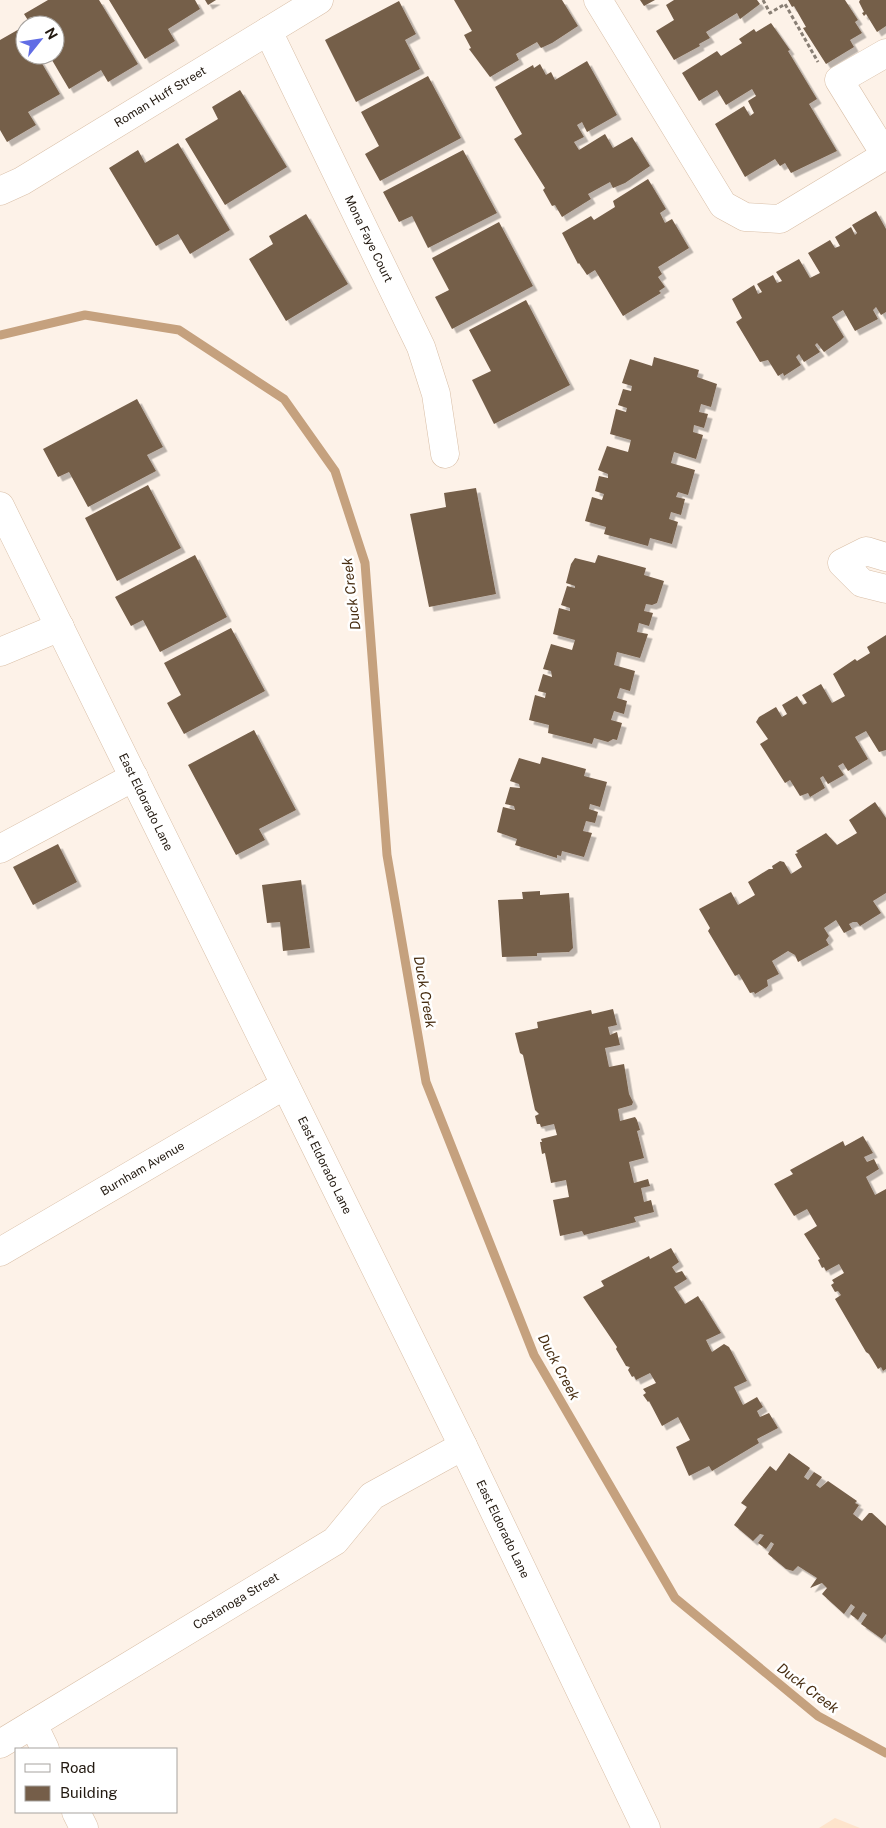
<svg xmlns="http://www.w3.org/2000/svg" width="886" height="1828" font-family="'Public Sans',sans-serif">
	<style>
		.built { fill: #fee4cc }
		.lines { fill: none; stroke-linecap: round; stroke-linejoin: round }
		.stream { stroke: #c5a17e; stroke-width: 9 }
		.building { fill: #755e49; filter: url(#shadow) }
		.minor-casing { stroke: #d9bfa7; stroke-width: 29 }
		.path { stroke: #897f75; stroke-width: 3; stroke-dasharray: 4 2.5; stroke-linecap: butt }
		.minor { stroke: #fff; stroke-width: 28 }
		.labels { text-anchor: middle; stroke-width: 5; stroke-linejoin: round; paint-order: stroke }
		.street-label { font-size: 12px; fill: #221910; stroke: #fff }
		.water-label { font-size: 14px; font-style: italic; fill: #472d11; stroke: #fff }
	</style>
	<defs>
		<filter id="shadow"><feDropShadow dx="4.5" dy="4.5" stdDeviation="0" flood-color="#0004"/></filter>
	</defs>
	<rect width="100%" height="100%" fill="#fdf2e8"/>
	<path class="built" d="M835 1818 860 1828H819Z"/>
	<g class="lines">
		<path class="stream" d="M0 335 85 315 179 330 284 399 335 471 365 563 387 855 426 1082 534 1355 675 1598 818 1716 886 1753"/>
	</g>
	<path class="building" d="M48 0H99L138 64 108 82 101 70 69 89 49 55H55V25H31L24 14Z
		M109 0H195L200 9 168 29 175 41 145 59Z
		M205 0H216L208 5Z
		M454 0H562L578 26 552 43 541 48 537 42 516 54 519 60 490 77 469 49 471 48 464 35 472 31Z
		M640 0H655L644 6Z
		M674 0H757L760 4 740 19 737 13 706 32 710 38 699 44 700 46 674 60 656 31 674 20 666 5Z
		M788 0H845L858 20 855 22 862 33 850 40 854 47 826 64 803 28 806 27 794 6 792 7Z
		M860 0H886V26L877 32 866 14 864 16 862 13 864 12 859 2Z
		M399 1 416 34 405 40 420 69 356 102 325 40Z
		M771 23 790 50 788 51 817 99 809 104 837 151 791 173 785 163 780 166 775 159 745 177 715 124 744 106 750 116 754 113 748 101 756 96 752 89 726 105 717 90 699 101 682 73 717 51 721 56 742 43 739 39 754 29 756 32Z
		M21 28 25 34V55H37L60 94 28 112 36 125 7 142 0 130V40Z
		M587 61 617 115 587 132 582 122 577 125 584 137 574 142 579 150 605 134 613 148 632 137 650 166 625 183 613 188 610 182 588 194 591 199 562 217 555 205 552 206 543 190 545 188 514 139 522 134 495 87 533 65 534 68 540 64 546 75 551 72 555 80Z
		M428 76 461 138 380 181 365 154 379 146 361 112Z
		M240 90 287 167 225 205 185 139 218 119 212 107Z
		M178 143 230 230 190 254 178 234 156 246 109 168 138 150 145 163Z
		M463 150 497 213 428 248 412 216 399 222 383 192Z
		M648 179 666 209 660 213 665 223 672 219 689 248 658 267 662 274 658 277 665 287 659 291 661 293 623 316 595 270 587 275 579 263 578 264 562 233 591 216 594 220 615 207 613 201Z
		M876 211 886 229V312L881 315 876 307 873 310 878 319 855 331 843 310 832 317 844 337 840 341 824 352 817 343 815 345 820 352 804 362 799 354 796 357 801 365 784 376 783 373 778 376 768 360 760 362 736 322 742 318 732 299 754 285 758 294 762 292 757 284 773 275 777 283 782 281 776 272 799 259 810 278 820 273 808 253 830 240 835 248 840 246 835 237 851 227 855 235 857 233 852 225Z
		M306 214 348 284 286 321 249 259 273 244 269 236Z
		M499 222 533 286 452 329 435 297 449 290 432 258Z
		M526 300 570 385 494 424 472 380 491 371 469 330Z
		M654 357 699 370 697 377 717 384 711 407 701 404 699 412 708 414 704 428 694 425 693 432 703 435 696 459 674 452 671 463 695 470 688 495 678 492 676 497 685 499 681 515 671 512 669 519 678 522 672 544 650 538 648 546 604 534 606 527 585 521 592 497 602 500 604 494 595 491 599 476 608 478V474L598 470 607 446 628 452 631 440 610 434 616 409 626 412 627 408 618 405 623 389 631 391 632 386 622 383 630 359 652 366Z
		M137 399 163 447 147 455 156 471 88 507 69 472 58 477 43 449Z
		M148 485 181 548 117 581 85 518Z
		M476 488 496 594 429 607 410 514 446 507 444 493Z
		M195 555 227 617 160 652 143 620 131 626 115 597Z
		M598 555 646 568 644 575 664 581 657 603 652 605 646 604 644 611 653 613 649 626 639 623 637 632 648 634 640 658 617 652 614 665 635 671 630 691 620 688 617 698 627 701 624 714 614 711 611 720 622 723 617 740 613 739 608 742 594 738 592 744 548 733 549 725 529 720 535 695 545 698 546 693 538 691 543 674 552 677 551 671 543 669 551 644 572 650 575 640 553 634 559 608 570 611V608L561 605 567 586 575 588V586L566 583 571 564 575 558 595 563Z
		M231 628 265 691 184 734 167 703 181 695 164 663Z
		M886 635V750L879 752 866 731 855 737 868 759 848 771 843 763 838 766 844 775 828 784 823 776 820 778 825 788 810 797 808 793 800 796 790 780 785 783 760 744 768 739 756 722 759 717 776 707 782 717 787 714 782 705 797 696 803 705 807 703 802 695 821 684 832 703 845 696 833 674 855 659 857 661 870 653 867 647Z
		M254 730 296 810 259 829 265 840 236 855 188 765Z
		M542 757 586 769 584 776 607 782 600 807 590 804 589 809 598 812 595 823 586 821 583 831 592 833 584 857 562 851 561 856 557 855V858L515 845 517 839 497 832 503 807 515 810 514 806 505 804 510 787 520 788 519 784 510 781 519 758 540 764Z
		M875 802 886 818V893L873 901 881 913 860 926 857 922H853L849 924 852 929 844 933 836 920 824 928 829 936 826 940 829 945 798 962 795 955 788 951 772 961 779 974 767 980 768 986 755 994 754 992 750 993 739 974 735 976 708 931 710 928 699 909 731 892 738 905 755 895 748 882 769 869H773L772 866 780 861 784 862 791 874 802 867 795 854 798 853 796 851 826 833 837 845 857 833 849 820Z
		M58 844 77 882 33 905 13 867Z
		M301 880 310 948 283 951 280 922 267 923 262 885Z
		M540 891V895L569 893 573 948 569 952 537 953V956L502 957 498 900 523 899 522 892Z
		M613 1009 617 1025 608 1027 610 1035 617 1032 620 1045 605 1048 609 1067 624 1064 629 1094 633 1102 632 1105 618 1109 620 1121 635 1117 637 1120 640 1130 637 1131 644 1158 629 1162 634 1183 648 1179 650 1186 641 1188 644 1202 651 1200 654 1212 634 1217 636 1222 584 1235 582 1231 560 1236 553 1200 569 1197 566 1180 551 1183 545 1153 542 1154 540 1142H542L541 1139 557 1135 554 1124 541 1127 540 1124H537L535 1116 539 1114 535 1110 523 1055 520 1053 515 1033 538 1028 537 1022 591 1010 592 1014Z
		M863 1136 873 1153 864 1157 867 1162 874 1159 879 1169 866 1177 875 1195 886 1189V1369L883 1371 881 1367 878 1369 869 1354 866 1352 835 1299 841 1295 838 1291 835 1292 831 1285 834 1283 832 1280 844 1273 839 1264 826 1271 824 1267 822 1268 818 1260 820 1259 804 1234 817 1226 807 1209 794 1216 774 1184 793 1174 790 1170 843 1141 845 1146Z
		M671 1248 679 1262 672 1267 676 1273 682 1271 687 1279 674 1287 685 1304 698 1296 721 1333 706 1340 712 1352 724 1344 729 1347 747 1381 734 1387 743 1405 757 1397 763 1407 757 1411 760 1417 769 1413 778 1428 757 1439 759 1443 712 1471 709 1466 689 1476 676 1447 690 1440 678 1417 662 1426 649 1401 648 1402 643 1395 646 1393 643 1389 656 1383 650 1373 636 1380 634 1376 632 1377 628 1370 630 1367 626 1366 616 1349 617 1347 583 1297 604 1286 601 1281 649 1256 650 1259Z
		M789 1453 810 1468 804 1477 808 1480 814 1472 822 1477 816 1485 820 1488 828 1481 857 1501 855 1503 859 1505 853 1514 862 1521 869 1513H872L886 1526V1634L882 1639 861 1624 867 1615 863 1612 858 1620 850 1614 855 1607 851 1604 844 1614 822 1594 827 1588 822 1583 810 1588 817 1578 798 1566 793 1571 786 1569 768 1554 774 1544 771 1542 766 1549 758 1543 764 1535 760 1534 753 1541 734 1525 747 1507 741 1503 770 1466 776 1471Z"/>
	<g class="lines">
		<g class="minor-casing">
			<g id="minor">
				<path d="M598 0 723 205 745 217 780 219 886 155"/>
				<path id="s1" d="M268 31 421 347 436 394 445 454"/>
				<path d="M886 156 839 80 886 53"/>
				<path id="s2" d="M0 191 22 181 319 0"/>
				<path id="s3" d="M0 506 463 1446 646 1828"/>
				<path d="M886 557 866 551 842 563 862 583 886 589"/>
				<path d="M0 652 60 627"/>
				<path d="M0 849 134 777"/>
				<path id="s4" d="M0 1252 285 1085"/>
				<path d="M33 1724 45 1749"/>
				<path id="s5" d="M0 1744 335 1541 372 1496 463 1446"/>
				<path d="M76 1812 84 1828"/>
			</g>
		</g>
		<path class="path" d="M763 0 770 13 785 4 818 62"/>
		<use href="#minor" class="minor"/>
	</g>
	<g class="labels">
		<g class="street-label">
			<text dy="4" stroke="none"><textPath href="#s2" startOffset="186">Roman Huff Street</textPath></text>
			<text dy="4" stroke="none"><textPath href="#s1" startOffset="231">Mona Faye Court</textPath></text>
			<text dy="4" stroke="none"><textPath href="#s3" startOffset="330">East Eldorado Lane</textPath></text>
			<text dy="4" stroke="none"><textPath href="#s3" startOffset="735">East Eldorado Lane</textPath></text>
			<text dy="4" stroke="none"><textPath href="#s4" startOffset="165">Burnham Avenue</textPath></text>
			<text dy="4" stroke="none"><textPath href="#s3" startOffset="1140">East Eldorado Lane</textPath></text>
			<text dy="4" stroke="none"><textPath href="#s5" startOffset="276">Costanoga Street</textPath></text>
		</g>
		<g class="water-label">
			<text transform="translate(351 594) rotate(-97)" y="5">Duck Creek</text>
			<text transform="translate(425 992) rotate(80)" y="5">Duck Creek</text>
			<text transform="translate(559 1367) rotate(62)" y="5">Duck Creek</text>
			<text transform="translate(808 1688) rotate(37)" y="5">Duck Creek</text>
		</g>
	</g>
	<rect x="15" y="1748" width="162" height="65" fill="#ffffff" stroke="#a7a39f"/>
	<rect x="25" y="1764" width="25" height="8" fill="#ffffff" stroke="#a7a39f"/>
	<text x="60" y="1773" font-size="15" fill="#221910">Road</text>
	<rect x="25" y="1786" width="25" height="15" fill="#755e49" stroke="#a7a39f"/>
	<text x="60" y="1798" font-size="15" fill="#221910">Building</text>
	<g transform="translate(40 40) rotate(60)"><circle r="24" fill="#ffffff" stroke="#a7a39f"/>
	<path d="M0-4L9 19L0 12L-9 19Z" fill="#616de5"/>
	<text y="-8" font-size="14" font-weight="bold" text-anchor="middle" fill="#221910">N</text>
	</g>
</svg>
